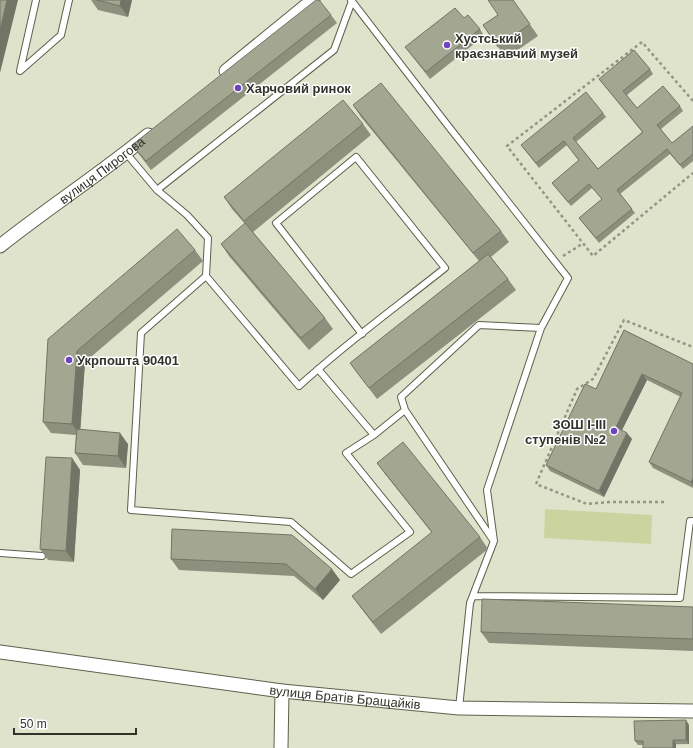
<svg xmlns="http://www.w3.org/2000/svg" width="693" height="748" font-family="Arial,sans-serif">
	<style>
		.green { fill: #cbd49e }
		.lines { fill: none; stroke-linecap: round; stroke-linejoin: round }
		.service-casing { stroke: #5d614c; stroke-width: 8 }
		.minor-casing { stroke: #5d614c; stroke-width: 15 }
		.path { stroke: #939685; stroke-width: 2.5; stroke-dasharray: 3 3; stroke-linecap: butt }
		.service { stroke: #fff; stroke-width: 6 }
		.minor { stroke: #fff; stroke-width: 13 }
		.wall { fill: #8c907d }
		.shaded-wall { fill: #727566 }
		.building { fill: #a3a791; stroke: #727566 }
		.poi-dot { fill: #6e44bc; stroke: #fff; stroke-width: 1.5 }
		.labels { text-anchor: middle; stroke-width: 3; stroke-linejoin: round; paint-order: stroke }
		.poi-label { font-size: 13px; font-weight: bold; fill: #32342b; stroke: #fff; text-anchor: start }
		.street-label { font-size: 13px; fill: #32342b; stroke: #fff }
	</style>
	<rect width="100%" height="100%" fill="#dfe3cc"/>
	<path class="green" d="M545 509 652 515 651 544 544 538Z"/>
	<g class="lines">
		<g class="service-casing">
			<path id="service" d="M36 0 20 71 61 35 69 0
				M351 0 449 127 568 278 541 328 487 490 494 541 470 603 459 708
				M126 153 157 190 334 50 352 1
				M157 190 187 215 208 238 206 276 299 386C345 344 396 307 445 268L356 157 276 223 362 334
				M206 276 141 333 131 510 291 522 351 574 410 532 346 453 374 435 405 410
				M318 369 374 435
				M493 540 405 410 401 397 479 325 541 328
				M0 553 42 556
				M473 596 680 598 690 521H693"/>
		</g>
		<g class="minor-casing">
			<g id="minor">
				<path d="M226 71 313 0"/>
				<path id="s1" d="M0 246C48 208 100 174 148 135"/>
				<path id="s2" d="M0 652 282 691 459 708 693 711"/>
				<path d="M281 748 282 691"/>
			</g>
		</g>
		<path class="path" d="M693 101 642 42 507 146 593 256 693 173
			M563 256 582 244
			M664 502H611L587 504 536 484 577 389 593 379 624 320 693 347"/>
		<use href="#service" class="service"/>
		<use href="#minor" class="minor"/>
	</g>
	<path class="wall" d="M91 0H132L128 17 98 10Z
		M513 0 538 36 506 58 483 25 498 15Z
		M331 15 337 23 151 170 132 145Z
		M464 18 480 29 484 36 430 79 405 47Z
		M650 69 653 74 627 95 637 108 680 106 683 111 661 129 672 143 693 127V161L683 169 670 154 620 194 635 213 599 243 579 218 602 199 592 188 571 206 552 183 579 161 567 145 539 168 521 145 603 113 606 117 576 142 598 169 642 132 599 79Z
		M353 105 501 231 509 242 491 257 508 279 516 290 377 399 358 374 350 363 479 261 361 117Z
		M363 124 371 135 253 232 325 318 333 329 309 350 229 256 221 244 245 224 232 209 224 197Z
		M195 250 203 261 85 362 80 430 128 444 126 468 83 465 75 453 76 435 51 433 43 422 48 339Z
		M624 330 693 364V488L653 468 649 462 681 397 647 380 622 430 632 439 604 497 550 471 546 465 596 389Z
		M72 458 80 470 74 562 48 560 40 549Z
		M377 463 480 537 488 549 381 634 360 607 352 596 432 533 385 474Z
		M172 529 340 580 323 600 294 576 179 570 171 559Z
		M693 607V651L489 643 481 632Z
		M689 725V744L638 745 635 741Z"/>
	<path class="shaded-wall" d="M7 0H18L0 73V30Z
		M121 0H132L128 17 120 6Z
		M77 351 85 362 80 435 72 424Z
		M642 374 647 380 620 434 616 427Z
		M120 433 128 444 126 468 118 456Z
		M627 433 632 439 604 497 599 491Z
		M72 458 80 470 74 562 66 551Z
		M693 478V486L691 482Z
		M332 569 340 580 323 600 315 589Z
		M686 720 689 725V744L686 740Z
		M673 740 676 744V748H673Z"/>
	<path class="building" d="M0 0H7L0 30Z
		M97 0H121L120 6Z
		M316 0H319L331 15 146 161 132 145Z
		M488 0H513L530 24 498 47 483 25 498 15Z
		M455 8 464 18 468 15 480 29 426 72 405 47Z
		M634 50 650 69 623 91 637 108 663 86 680 106 657 125 672 143 693 126V154L680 165 667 149 617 190 632 209 596 238 579 218 602 199 589 184 568 202 552 183 579 160 564 141 536 163 521 145 586 92 603 113 573 138 598 169 643 132 599 79Z
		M381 83 501 231 473 253 353 105Z
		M343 100 363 124 244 221 224 197Z
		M245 223 325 318 301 338 221 244Z
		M177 229 195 250 77 351 72 424 43 422 48 339Z
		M488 254 508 279 369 388 350 363Z
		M624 330 693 364V478L691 482 649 462 682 393 642 374 616 427 627 433 599 491 546 465 585 384 596 389Z
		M77 429 120 433 118 456 75 453Z
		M403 442 480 537 373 622 352 596 432 532 377 463Z
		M46 457 72 458 66 551 40 549Z
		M172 529 292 535 332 569 315 589 286 564 171 559Z
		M482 599 693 607V639L481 632Z
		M686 720V740H673V748H643V741H635L634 721Z"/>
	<g class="poi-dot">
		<circle cx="447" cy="45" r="4"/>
		<circle cx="238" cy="88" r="4"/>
		<circle cx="69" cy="360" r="4"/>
		<circle cx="614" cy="431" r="4"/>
	</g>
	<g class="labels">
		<g class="poi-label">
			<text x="455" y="43">Хустський<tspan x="455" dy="15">краєзнавчий музей</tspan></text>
			<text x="246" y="93">Харчовий ринок</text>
			<text x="77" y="365">Укрпошта 90401</text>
			<text x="606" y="429" text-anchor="end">ЗОШ І-ІІІ<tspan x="606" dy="15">ступенів №2</tspan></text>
		</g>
		<g class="street-label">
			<text dy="5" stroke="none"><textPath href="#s1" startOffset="127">вулиця Пирогова</textPath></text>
			<text dy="5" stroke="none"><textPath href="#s2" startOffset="348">вулиця Братів Бращайків</textPath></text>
		</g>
	</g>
	<path d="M14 728v6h122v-6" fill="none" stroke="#32342b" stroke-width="2"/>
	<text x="20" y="728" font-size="12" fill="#32342b" stroke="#ffffff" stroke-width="3" paint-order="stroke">50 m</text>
</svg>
